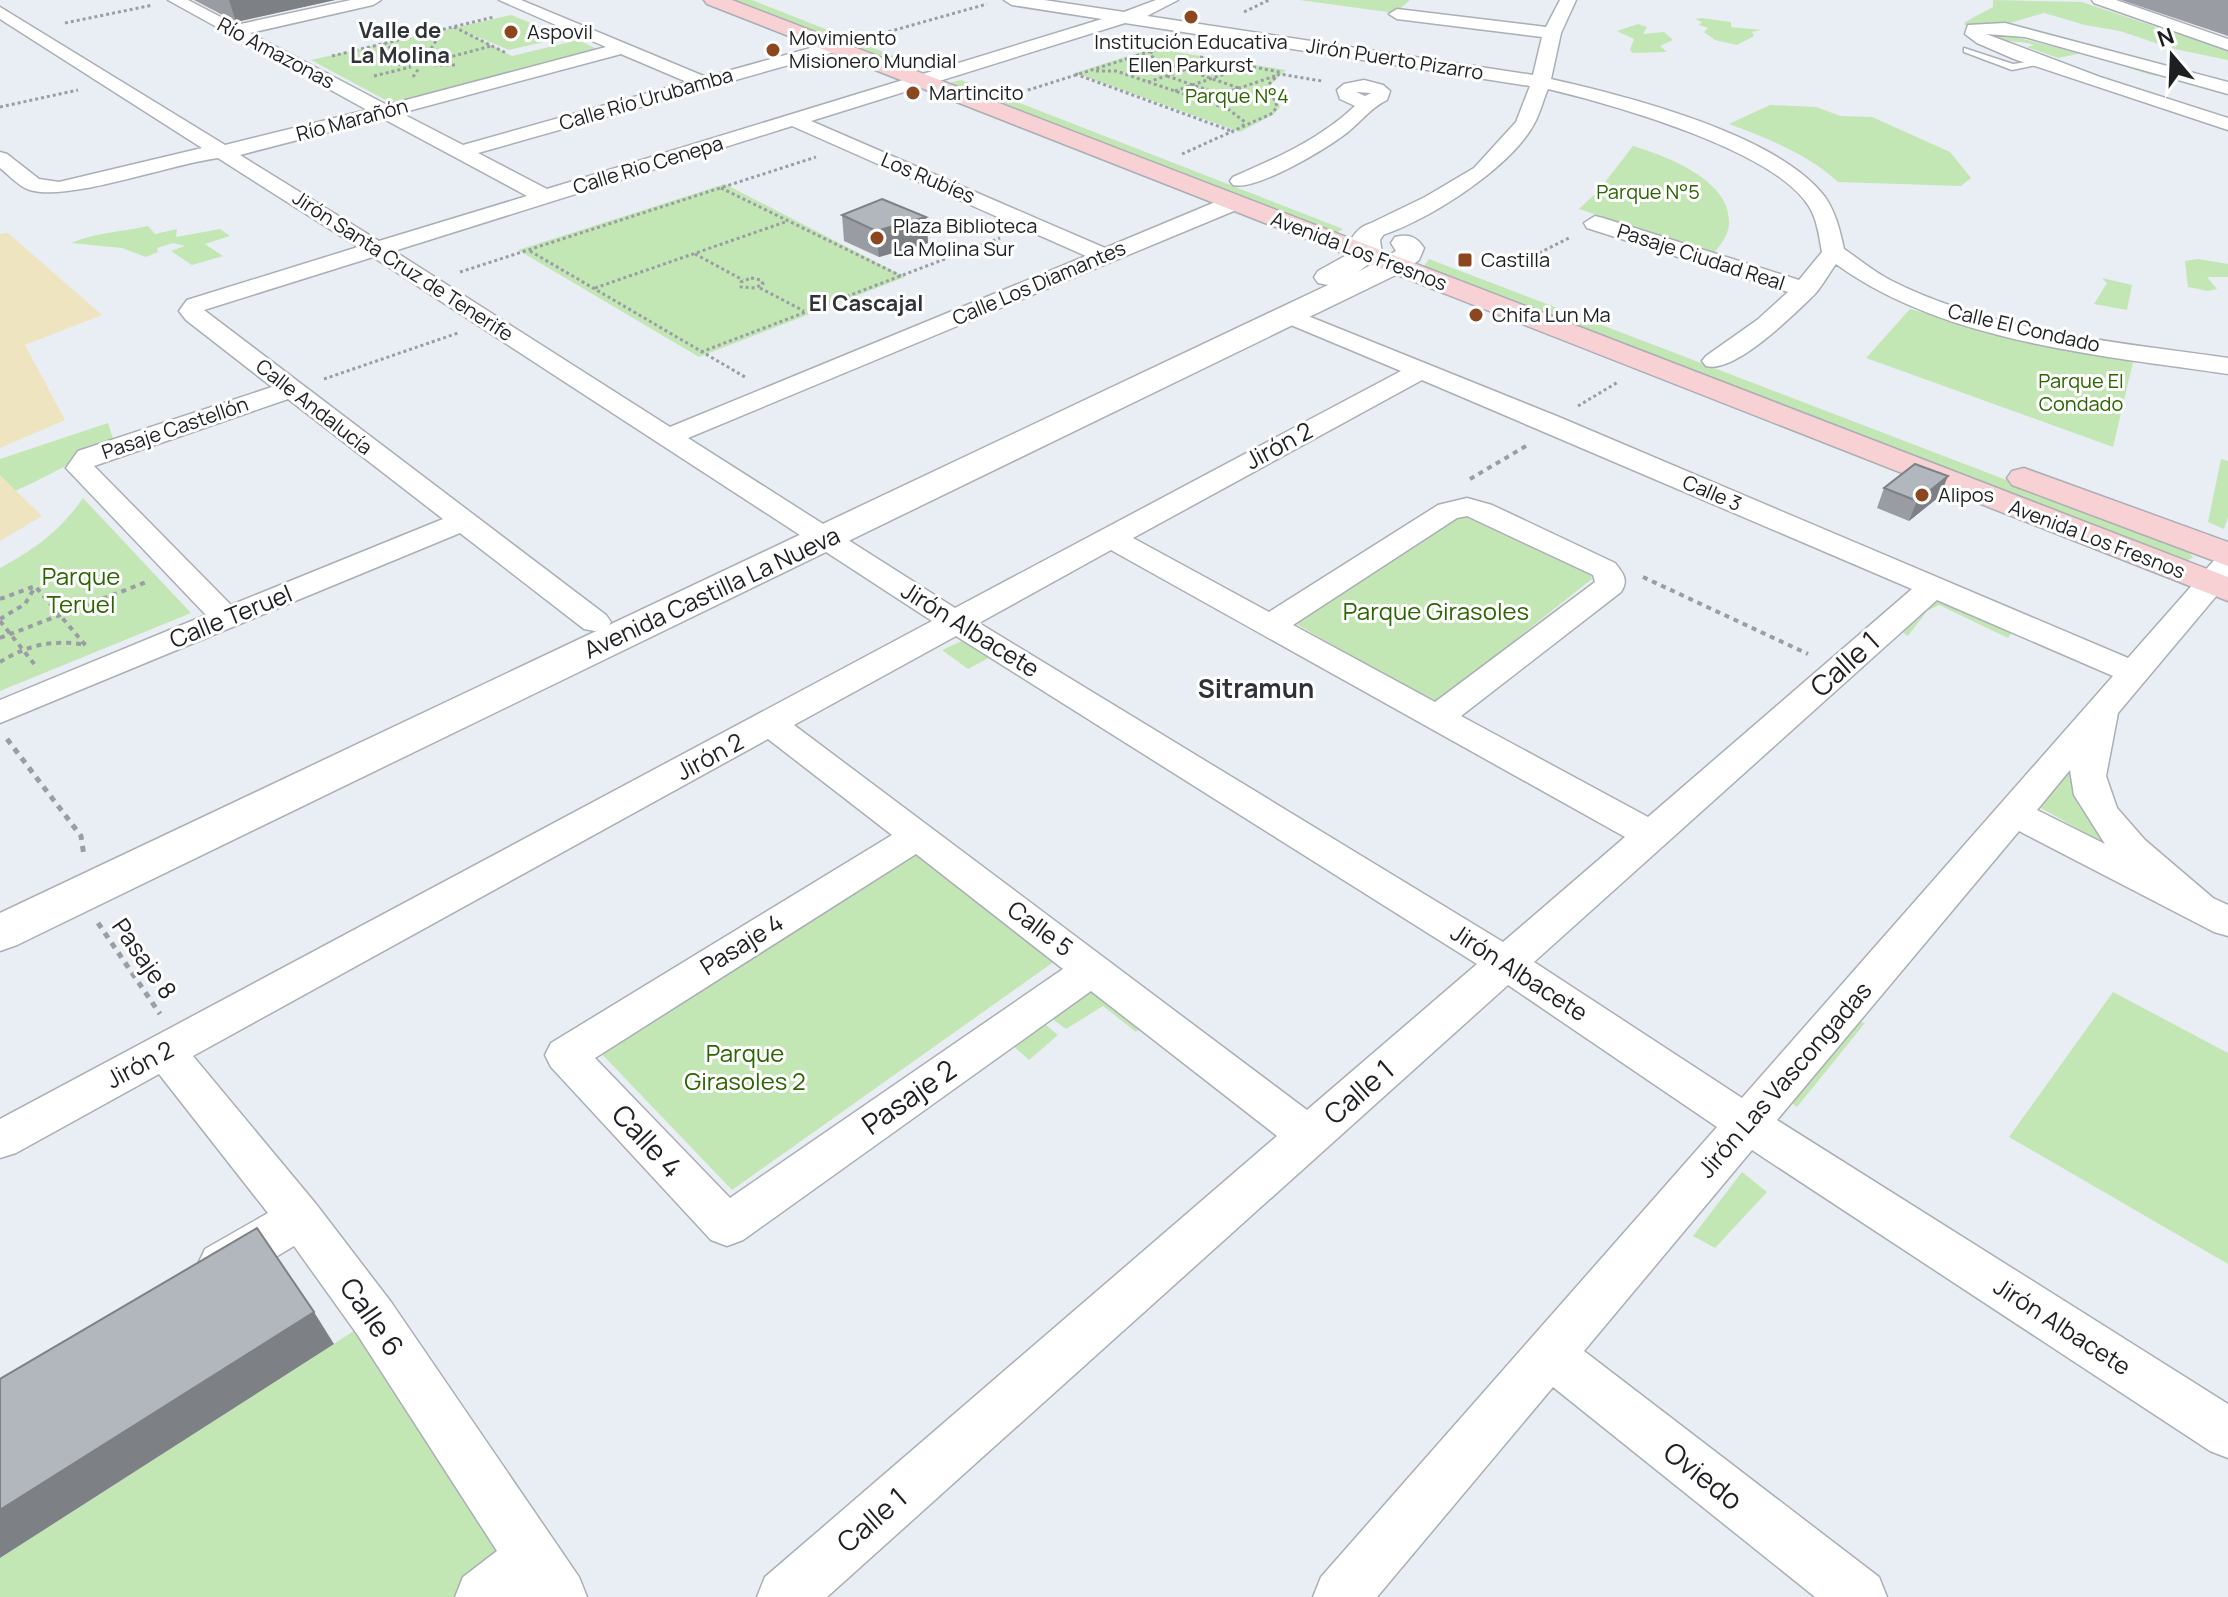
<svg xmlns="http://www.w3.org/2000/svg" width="2228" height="1597" font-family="Manrope,sans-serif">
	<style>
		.green { fill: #c3e6b5 }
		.sand { fill: #eee4bf }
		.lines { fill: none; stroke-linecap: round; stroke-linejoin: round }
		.service-casing { stroke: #aaaeb5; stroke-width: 3 }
		.minor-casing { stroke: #aaaeb5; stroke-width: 3 }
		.tertiary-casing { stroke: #aaaeb5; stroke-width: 3 }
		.secondary-casing { stroke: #aaaeb5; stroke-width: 3 }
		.path-far2 { stroke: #9a9da3; stroke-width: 3; stroke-dasharray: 3 3; stroke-linecap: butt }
		.path-far1 { stroke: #9a9da3; stroke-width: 4; stroke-dasharray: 5 5; stroke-linecap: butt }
		.path { stroke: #9a9da3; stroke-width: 5; stroke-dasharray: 6 6; stroke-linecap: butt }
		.service { fill: #fff; fill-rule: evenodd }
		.minor { fill: #fff; fill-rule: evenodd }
		.tertiary { fill: #fff; fill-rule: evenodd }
		.secondary { fill: #f7d1d4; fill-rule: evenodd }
		.wall { fill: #999da3 }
		.shaded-wall { fill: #7d8084 }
		.building { fill: #b2b7bd; stroke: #7d8084; stroke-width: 2 }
		.poi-dot { fill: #8c471e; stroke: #fff; stroke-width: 3 }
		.labels { text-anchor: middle; stroke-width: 6; stroke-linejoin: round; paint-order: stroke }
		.far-poi-label { font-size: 20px; fill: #1e1f22; stroke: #fff; text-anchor: start }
		.far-street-label { font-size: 20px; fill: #1e1f22; stroke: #fff }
		.far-park-label { font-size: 20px; fill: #2b6500; stroke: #fff }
		.far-neighbourhood-label { font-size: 22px; font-weight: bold; fill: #2f3338; stroke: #fff }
		.street-label { font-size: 24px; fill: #1e1f22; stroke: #fff }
		.park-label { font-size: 24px; fill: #2b6500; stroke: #fff }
		.neighbourhood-label { font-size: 26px; font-weight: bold; fill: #2f3338; stroke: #fff }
		.near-street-label { font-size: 28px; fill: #1e1f22; stroke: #fff }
	</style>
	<rect width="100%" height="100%" fill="#e9eef5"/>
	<path class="green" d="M725 0H752L919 66 908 69Z
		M1299 0H1410L1395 13Z
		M1993 0 2082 2 2228 51V60L2170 48 2120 31 2085 25 2044 13 2006 24 1964 25 1965 22 1993 7Z
		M511 15 565 37 509 50 466 32 512 56 578 40 597 49 393 104 311 60Z
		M1702 18 1731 22V27L1762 30 1752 32 1754 36 1737 45 1715 40 1704 32 1708 28 1699 25 1702 22 1695 19Z
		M1638 24 1647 27 1643 34 1664 32 1673 40 1660 46 1667 52 1633 53 1630 50 1634 39 1617 31Z
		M1996 32 2176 78 2151 75 2082 53 2058 58 2027 47 2034 45C2017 39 2003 45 1988 34Z
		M1153 48 1286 70 1270 85 1280 107 1274 114 1240 132 1075 73Z
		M961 80 1343 229 1334 234 945 84Z
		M1770 105 1816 107 1841 116 1872 117 1950 152 1971 178 1961 186 1838 182C1808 154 1767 138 1729 124Z
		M1633 146C1666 156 1728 179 1729 220 1730 234 1721 244 1713 254L1579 209 1598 191Z
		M725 184 905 277 699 357 518 250Z
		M148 226 155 234 177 229 176 237 220 229 230 236 205 244 223 256 192 265 171 251 185 246 173 243 157 248 158 252 146 257 122 248 71 243C98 232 121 232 148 226Z
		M1429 259 2179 546 2189 551 2193 558 2185 561 1422 269Z
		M2198 259 2228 264V277H2207L2217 289 2208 291 2188 287 2185 261Z
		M2102 278 2132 285 2127 310 2094 304 2107 283Z
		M1910 309 2020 339 2133 362 2113 447 1866 358Z
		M108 423 114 442C75 459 40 482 0 497V459Z
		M2221 459 2228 461V517L2224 529 2208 522Z
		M83 498 191 613 0 691V568C35 549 60 531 83 498Z
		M1452 515 1466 517 1589 571 1592 579 1434 704 1293 622Z
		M1933 598 2013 630 2008 638 1939 605 1927 611 1908 636 1897 628Z
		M964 640 994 655 968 669 942 650Z
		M2072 768 2112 848 2039 807Z
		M915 854 1055 961 732 1190 599 1051Z
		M1091 981 1145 1022 1136 1032 1103 1006 1066 1029 1047 1015Z
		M2113 992 2228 1053V1264L2009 1137Z
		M1850 1019 1865 1023 1797 1107 1783 1096Z
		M1040 1020 1058 1035 1029 1060 1009 1042Z
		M1742 1172 1767 1192 1715 1248 1693 1236Z
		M374 1318 533 1557 483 1597H0V1558Z"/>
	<path class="sand" d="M8 233 102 315 25 345 65 420 0 448V234Z
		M0 475 42 516 0 541Z"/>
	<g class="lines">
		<g class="service-casing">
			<path id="service" d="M1964 48 2013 64 2042 60 2046 63 2012 70 1964 52Z"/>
		</g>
		<g class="minor-casing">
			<path id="minor" d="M168 0H188L236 25 351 0H381L373 5 250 33 387 105 606 47 499 0H521L706 77 832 42 841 47 838 51 478 153 547 189 1102 19 1012 5 1004 0H1044L1124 12 1156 0H1178L1147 16 1533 75 1542 37 1397 19 1389 14 1397 9 1546 27 1560 0H1576L1561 33 1551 79C1626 96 1778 134 1825 197 1836 213 1840 231 1844 249 1859 259 1873 271 1890 280 1992 332 2115 342 2228 358V374C2099 355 1943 342 1836 264 1829 273 1821 288 1814 295 1794 314 1735 374 1706 366L1702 361 1706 356 1757 320 1788 292 1587 228 1584 223 1595 216 1603 218 1799 280 1822 252C1819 236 1817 218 1808 205 1772 149 1611 104 1548 89 1543 100 1540 114 1534 124 1510 169 1422 225 1373 238L1365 236 1362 231 1365 226 1425 197 1474 168 1516 122 1530 86 1125 23 811 121 1105 248 1225 198H1241L1244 203 1241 208 688 438 955 608 1401 371 1279 320 1276 315 1279 310 1288 308 1559 417 2128 658 2217 557 2228 554V582L2118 713 2106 776 2117 808 2145 840 2213 898 2228 905V936L2214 932 2019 831 1777 1120 2228 1404V1458L2210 1451 1752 1150 1584 1351 1879 1577 1887 1597H1815L1553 1387 1377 1597H1313L1321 1577 1717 1127 1508 985 827 1597H757L765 1577 1277 1136 1091 991 743 1240 727 1246 711 1240 551 1067 545 1055 551 1043 892 835 768 739 193 1056 316 1204 391 1302 579 1577 587 1597H455L463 1577 497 1551 357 1334 294 1246 239 1279 222 1285 205 1279 198 1264 205 1249 268 1213 159 1074 16 1153 0 1158V1119L932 621 373 257 204 310 606 615 611 622 606 629 595 631 584 629 460 533 0 723V700L206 615 66 468 78 451 272 387 186 320 179 311 187 300 358 247 218 158C171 164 68 202 30 190 19 187 9 175 0 168V152L7 154 39 179 59 182 202 148 0 19V7L225 145 367 110ZM621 54 687 82 463 145 401 113ZM382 118 527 196 379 241 240 155ZM792 126 1086 256 670 427 394 251ZM1422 380 1912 589 1648 817 1461 716 1621 592C1629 580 1623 573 1615 563L1492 505 1467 498 1438 505 1269 612 1133 538ZM288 399 443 519 231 605 94 466ZM1467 516 1593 575 1595 582 1435 702 1293 625 1457 518ZM1111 550 1625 837 1503 942 979 623ZM1937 600 2113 676 1742 1098 1534 962ZM956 636 1477 964 1307 1110 794 725ZM2070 770 2074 795 2105 844 2037 810ZM916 854 1063 969 730 1198 595 1058Z
				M2092 0H2116L2228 39V50L2094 3Z
				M2005 23 2228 82V94L2025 37 1986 34 2100 77 2228 118V130L2014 59 1977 43 1965 34 1968 25Z
				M1364 80 1383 85 1390 91 1387 100C1370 108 1359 124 1344 135 1324 150 1256 191 1233 185L1230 181 1233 177C1277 158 1320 139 1355 106L1340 99 1337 90 1344 84ZM1356 92 1371 93 1365 96Z"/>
		</g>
		<g class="tertiary-casing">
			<path id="tertiary" d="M1373 223 1383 225 1386 231 1380 240 1382 254 1358 272 1396 251 1391 243 1395 237C1409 234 1416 236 1424 248L1419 260 1404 271 17 945 0 951V913L1328 285 1318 283 1314 277 1318 271 1354 251 1352 238C1358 229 1363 225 1373 223Z"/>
		</g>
		<g class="secondary-casing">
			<path id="secondary" d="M704 0H732L2228 577V601L707 4Z
				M2024 468 2228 542V566L2012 485 2007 478 2012 471Z"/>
		</g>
		<path class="path-far2" d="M1244 12 1269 0
			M65 23 153 5
			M454 27 506 53
			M877 35 987 4
			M383 44 416 61
			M1152 51 1150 55 1157 60 1239 88
			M332 56 494 17
			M1200 57 1280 72
			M425 59 443 29
			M435 61 491 46
			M349 62 410 65
			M434 65H457
			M1096 71H1116L1228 109 1245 122 1241 129
			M1075 74 1234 132
			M374 76 411 67
			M1167 76 1219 94
			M413 77 419 68
			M1148 82 1184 70
			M1175 91 1245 67
			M1022 92 1158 49
			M1204 100 1278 75
			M0 107 78 90
			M1182 154 1273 113 1277 106 1268 85 1279 74 1322 81
			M721 188 901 276
			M530 251 745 377
			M695 254 743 280
			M1507 269 1571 237
			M460 272 816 157
			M751 278 761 280 763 284 755 288 741 287V282Z
			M595 288 788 221
			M760 288 804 311
			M701 352 1000 238
			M324 379 458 333
			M1578 406 1618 382"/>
		<path class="path-far1" d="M1470 479 1526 446
			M1643 577 1808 654
			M0 599 35 586 87 647
			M0 619 25 604 35 587
			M0 621 35 665
			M0 638 149 581
			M0 662C27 645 54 639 85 645"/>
		<path class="path" d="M7 739 81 836 84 856
			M98 923 160 1014"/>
		<use href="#service" class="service"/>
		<use href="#minor" class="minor"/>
		<use href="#tertiary" class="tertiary"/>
		<use href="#secondary" class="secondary"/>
	</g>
	<path class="wall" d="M194 0H335L236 22Z
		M2121 0H2228V36Z
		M842 215 926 217 928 243 879 257 844 241Z
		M1884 488 1940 496 1909 521 1877 508Z"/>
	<path class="shaded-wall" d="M229 0H335L236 22Z
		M926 217 928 243 879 257 876 231Z
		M1948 476 1940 496 1909 521 1917 501Z
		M314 1312 334 1344 0 1558V1510Z"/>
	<path class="building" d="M882 199 926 217 876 231 842 215Z
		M1915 464 1948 476 1917 501 1884 488Z
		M257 1228 314 1312 0 1510V1379Z"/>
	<g class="poi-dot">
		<circle cx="1191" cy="17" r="8"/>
		<circle cx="511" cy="32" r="8"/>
		<circle cx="773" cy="50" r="8"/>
		<circle cx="913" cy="93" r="8"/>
		<circle cx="877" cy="238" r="8"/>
		<rect x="1457" y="252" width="16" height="16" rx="4"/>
		<circle cx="1476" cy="315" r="8"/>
		<circle cx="1922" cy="495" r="8"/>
	</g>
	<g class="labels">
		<g class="far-poi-label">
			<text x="527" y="39">Aspovil</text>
			<text x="789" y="45">Movimiento<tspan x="789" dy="23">Misionero Mundial</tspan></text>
			<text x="1191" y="49" text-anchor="middle">Institución Educativa<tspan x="1191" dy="23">Ellen Parkurst</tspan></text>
			<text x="929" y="100">Martincito</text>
			<text x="893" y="233">Plaza Biblioteca<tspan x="893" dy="23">La Molina Sur</tspan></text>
			<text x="1481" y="267">Castilla</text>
			<text x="1492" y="322">Chifa Lun Ma</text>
			<text x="1938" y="502">Alipos</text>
		</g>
		<g class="far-street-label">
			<text transform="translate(276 53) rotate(28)" y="7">Río Amazonas</text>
			<text transform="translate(1395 59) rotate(9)" y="7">Jirón Puerto Pizarro</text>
			<text transform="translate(646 99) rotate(-16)" y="7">Calle Río Urubamba</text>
			<text transform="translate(352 120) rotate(-15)" y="7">Río Marañón</text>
			<text transform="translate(648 165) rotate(-17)" y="7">Calle Rio Cenepa</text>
			<text transform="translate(928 178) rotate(23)" y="7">Los Rubíes</text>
			<text transform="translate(1359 251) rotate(21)" y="7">Avenida Los Fresnos</text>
			<text transform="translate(1701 257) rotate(18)" y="7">Pasaje Ciudad Real</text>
			<text transform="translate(403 266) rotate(33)" y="7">Jirón Santa Cruz de Tenerife</text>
			<text transform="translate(1039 283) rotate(-23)" y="7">Calle Los Diamantes</text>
			<text transform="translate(2024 328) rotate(13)" y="7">Calle El Condado</text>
			<text transform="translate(314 407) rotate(38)" y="7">Calle Andalucía</text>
			<text transform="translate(175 428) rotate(-19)" y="7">Pasaje Castellón</text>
			<text transform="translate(1712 493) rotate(23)" y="7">Calle 3</text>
			<text transform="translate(2097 539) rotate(21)" y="7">Avenida Los Fresnos</text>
		</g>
		<g class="far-park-label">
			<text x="1237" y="103">Parque N°4</text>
			<text x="1648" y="199">Parque N°5</text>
			<text x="2081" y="388">Parque El<tspan x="2081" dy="23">Condado</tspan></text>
		</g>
		<g class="far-neighbourhood-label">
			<text x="400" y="38">Valle de<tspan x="400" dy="25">La Molina</tspan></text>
			<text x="866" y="311">El Cascajal</text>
		</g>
		<g class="street-label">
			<text transform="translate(1279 446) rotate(-28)" y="8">Jirón 2</text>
			<text transform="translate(712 593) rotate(-25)" y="8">Avenida Castilla La Nueva</text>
			<text transform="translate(231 617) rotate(-22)" y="8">Calle Teruel</text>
			<text transform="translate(970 630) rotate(32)" y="8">Jirón Albacete</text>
			<text transform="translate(710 757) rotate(-28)" y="8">Jirón 2</text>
			<text transform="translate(1040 929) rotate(37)" y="8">Calle 5</text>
			<text transform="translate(742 945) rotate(-32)" y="8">Pasaje 4</text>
			<text transform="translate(144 959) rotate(55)" y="8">Pasaje 8</text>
			<text transform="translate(1519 973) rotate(33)" y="8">Jirón Albacete</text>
			<text transform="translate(140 1065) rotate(-28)" y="8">Jirón 2</text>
			<text transform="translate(1785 1080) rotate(-49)" y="8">Jirón Las Vascongadas</text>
			<text transform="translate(2062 1327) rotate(33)" y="8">Jirón Albacete</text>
		</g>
		<g class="park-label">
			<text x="81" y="585">Parque<tspan x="81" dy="28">Teruel</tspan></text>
			<text x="1436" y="620">Parque Girasoles</text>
			<text x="745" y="1062">Parque<tspan x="745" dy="28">Girasoles 2</tspan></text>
		</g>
		<g class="neighbourhood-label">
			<text x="1256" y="698">Sitramun</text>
		</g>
		<g class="near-street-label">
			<text transform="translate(1845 664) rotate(-42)" y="10">Calle 1</text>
			<text transform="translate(1359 1092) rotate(-41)" y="10">Calle 1</text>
			<text transform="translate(909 1097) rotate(-35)" y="10">Pasaje 2</text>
			<text transform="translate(647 1141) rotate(47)" y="10">Calle 4</text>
			<text transform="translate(372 1317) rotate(55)" y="10">Calle 6</text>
			<text transform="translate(1703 1476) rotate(38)" y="10">Oviedo</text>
			<text transform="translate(872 1520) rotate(-41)" y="10">Calle 1</text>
		</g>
	</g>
	<g transform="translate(2172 56) rotate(341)" stroke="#ffffff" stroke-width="6" paint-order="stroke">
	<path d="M0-6L14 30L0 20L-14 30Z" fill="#1e1f22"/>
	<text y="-12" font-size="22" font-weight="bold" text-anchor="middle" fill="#1e1f22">N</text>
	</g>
</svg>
